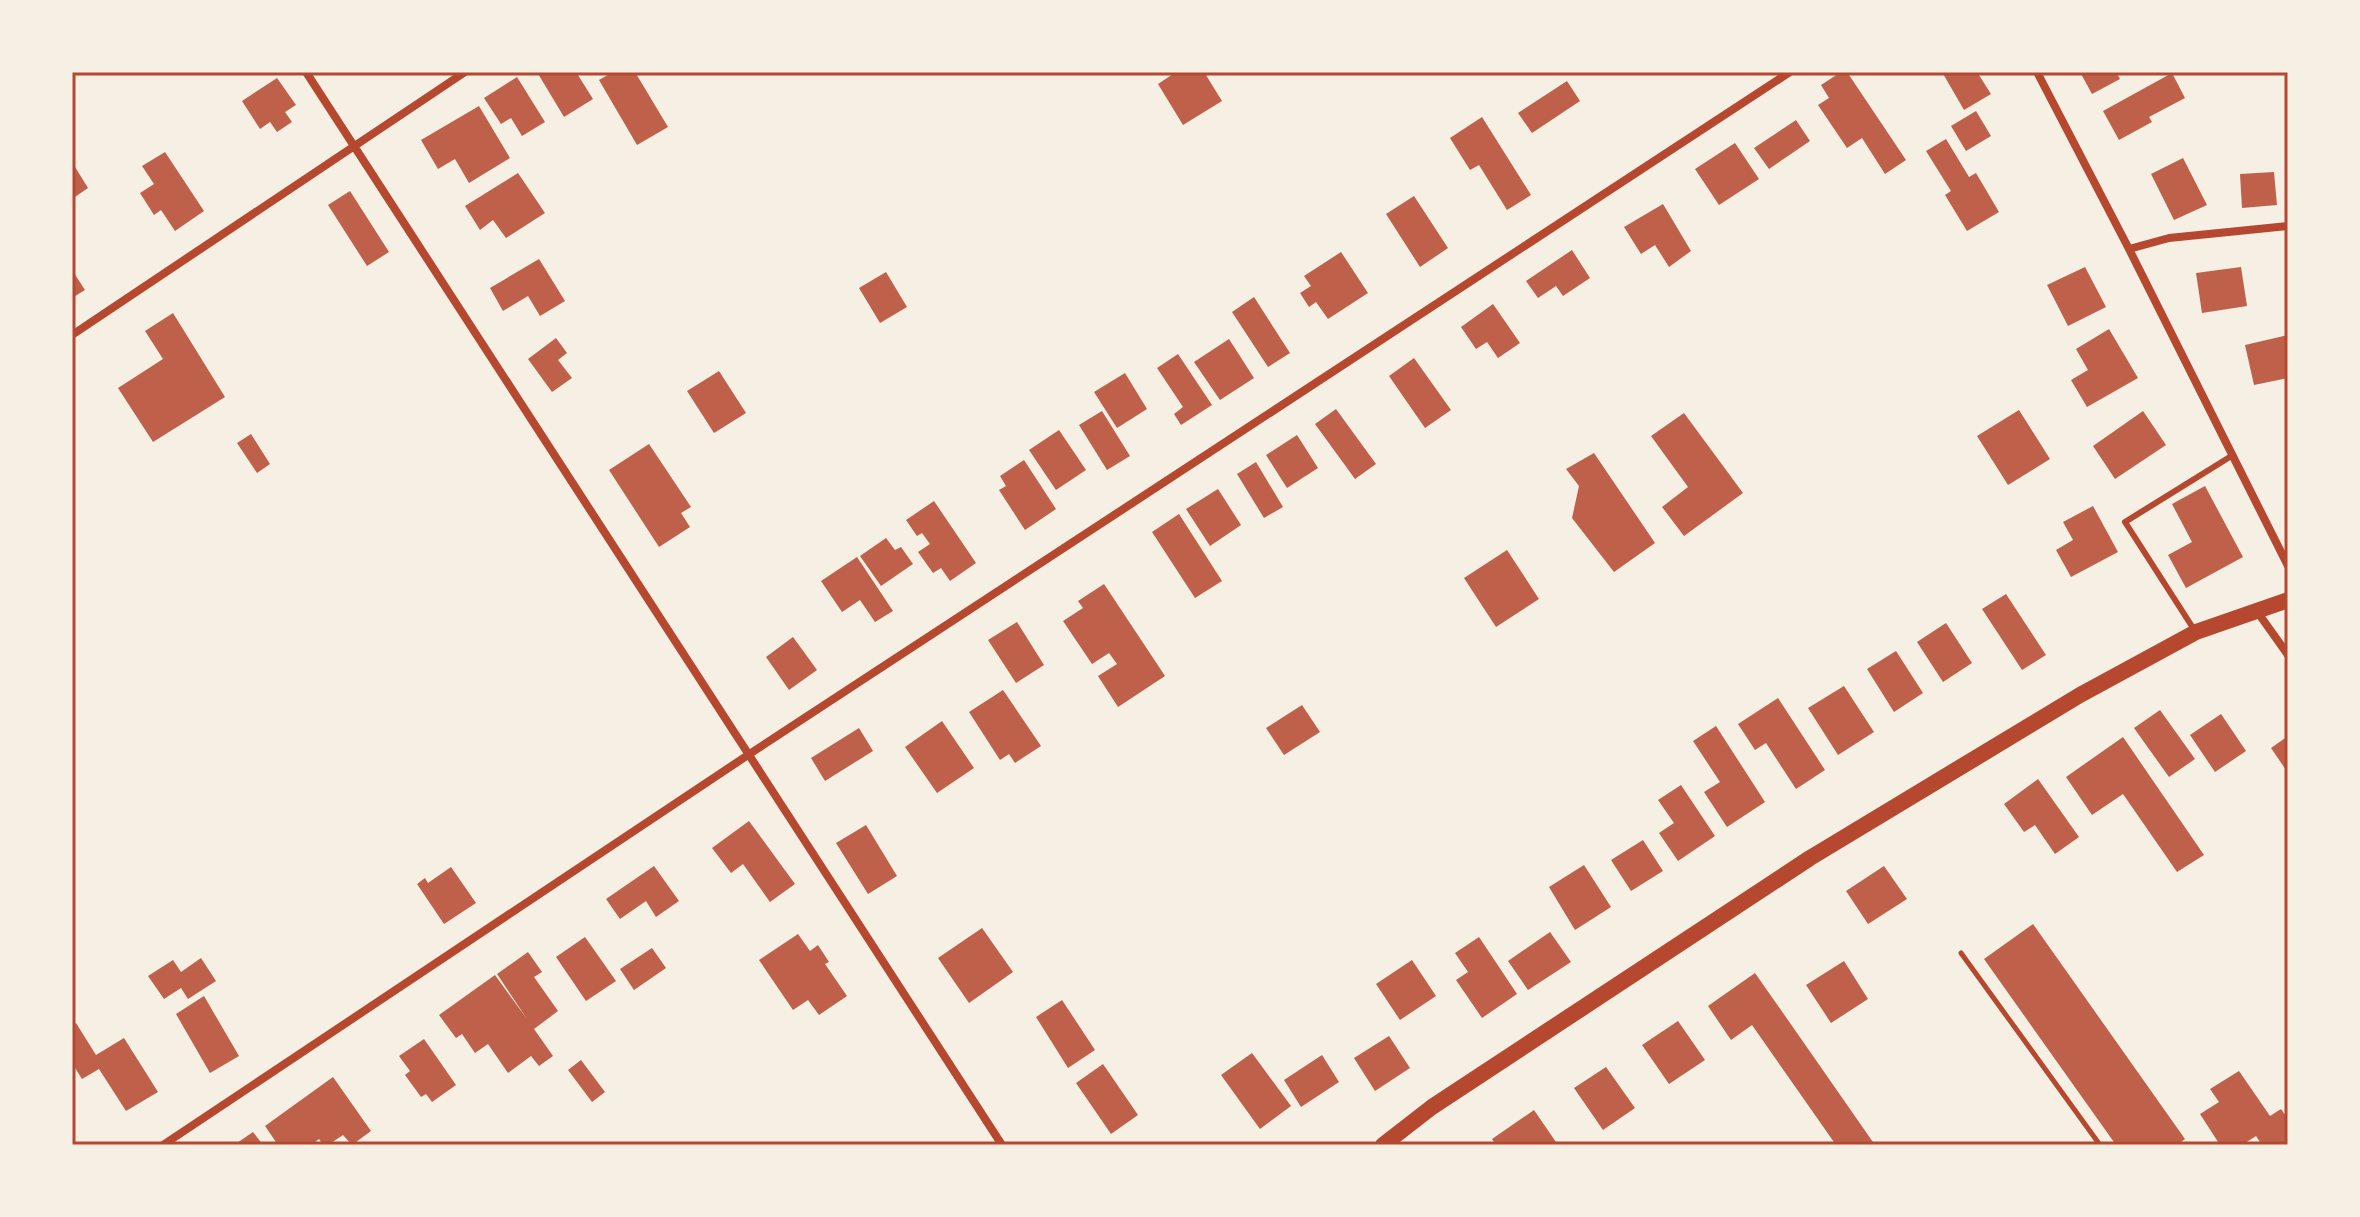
<svg xmlns="http://www.w3.org/2000/svg" width="2360" height="1217" font-family="'Open Sans',sans-serif">
	<style>
		.building { fill: #bf614a }
		.lines { fill: none; stroke-linecap: round; stroke-linejoin: round }
		.path { stroke: #b5482f; stroke-width: 5 }
		.service { stroke: #b5482f; stroke-width: 6 }
		.minor { stroke: #b5482f; stroke-width: 8 }
		.secondary { stroke: #b5482f; stroke-width: 16 }
		.neatline { fill: none; stroke: #b5482f; stroke-width: 3 }
	</style>
	<rect width="100%" height="100%" fill="#f6efe4"/>
	<path class="building" d="M537 72H576L593 99 564 117Z
		M613 72H635L668 127 637 145 599 80Z
		M1176 72H1204L1222 101 1183 125 1158 84Z
		M1841 72H1847L1906 160 1885 174 1862 138 1847 148 1818 105 1829 98 1821 85Z
		M1942 72H1977L1991 94 1964 110Z
		M2080 72H2116L2120 79 2092 94Z
		M2172 73 2185 98 2149 117 2152 122 2119 140 2103 111Z
		M517 77 545 122 522 136 511 118 501 124 484 98Z
		M277 78 296 105 285 112 292 122 277 132 270 122 260 129 242 101Z
		M1567 81 1580 101 1532 133 1518 113Z
		M479 106 510 158 469 183 455 159 438 169 421 140Z
		M1976 111 1991 136 1966 151 1951 126Z
		M1482 117 1531 195 1507 210 1479 165 1470 170 1450 138Z
		M1796 120 1810 141 1769 169 1754 148Z
		M1946 139 1969 177 1976 173 1999 212 1967 231 1945 195 1951 191 1926 151Z
		M1735 143 1759 179 1719 205 1695 169Z
		M165 152 204 211 175 231 161 210 154 215 140 193 154 184 142 166Z
		M2183 158 2207 205 2174 220 2151 174Z
		M72 162 88 188 72 199Z
		M2274 172 2277 205 2242 208 2240 174Z
		M518 173 545 213 506 238 493 220 480 230 465 206Z
		M350 191 389 252 367 266 328 205Z
		M1414 196 1448 248 1420 267 1386 214Z
		M1663 204 1691 251 1669 267 1655 245 1641 254 1624 227Z
		M1572 250 1590 278 1563 296 1556 286 1538 298 1526 281Z
		M1341 252 1368 293 1328 319 1316 302 1309 307 1300 293 1311 286 1304 276Z
		M539 259 565 301 540 316 528 296 503 311 490 288Z
		M2085 267 2106 307 2068 326 2047 285Z
		M2241 267 2247 306 2202 313 2196 273Z
		M72 270 85 290 72 298Z
		M886 272 907 307 880 323 859 288Z
		M1254 297 1290 353 1268 367 1232 312Z
		M1493 304 1520 343 1498 358 1487 342 1476 349 1461 327Z
		M173 313 225 397 153 442 118 388 163 359 145 331Z
		M2109 329 2138 378 2087 407 2071 380 2088 370 2076 349Z
		M2288 335V378L2254 385 2245 345Z
		M556 338 567 353 558 360 572 378 552 392 528 359Z
		M1229 339 1254 378 1220 400 1194 362Z
		M1178 354 1212 405 1181 425 1174 414 1183 407 1157 368Z
		M1414 358 1451 410 1425 428 1389 376Z
		M719 371 746 413 714 433 687 391Z
		M1125 373 1147 409 1117 428 1094 392Z
		M1336 409 1376 464 1355 479 1315 424Z
		M2019 410 2050 459 2008 485 1977 436Z
		M1102 411 1130 456 1107 470 1079 425Z
		M2143 411 2166 445 2115 479 2093 446Z
		M1684 413 1743 493 1684 536 1662 507 1688 487 1651 436Z
		M1059 430 1086 470 1056 490 1029 450Z
		M251 434 270 464 257 473 237 443Z
		M1297 435 1318 468 1287 488 1266 455Z
		M649 444 691 507 681 513 690 527 659 547 609 470Z
		M1594 453 1655 543 1614 572 1572 518 1579 486 1566 469Z
		M1024 460 1056 509 1025 530 999 490 1006 486 1000 476Z
		M1256 462 1283 507 1264 518 1237 474Z
		M2205 486 2243 557 2186 588 2168 555 2192 542 2172 504Z
		M1218 489 1241 525 1210 546 1186 509Z
		M934 501 976 563 950 581 941 568 933 573 918 552 930 544 922 533 917 536 906 520Z
		M2093 506 2118 552 2071 577 2056 550 2073 540 2063 522Z
		M1179 514 1222 581 1195 598 1152 532Z
		M886 538 895 550 901 547 913 564 881 586 860 556Z
		M1507 550 1539 599 1496 627 1464 578Z
		M857 557 893 611 875 622 860 600 842 612 821 581Z
		M1104 584 1165 676 1118 707 1098 676 1117 664 1109 653 1092 664 1063 621 1083 608 1078 601Z
		M2006 594 2046 655 2022 670 1982 609Z
		M1017 622 1044 665 1016 683 988 640Z
		M1946 623 1972 663 1943 682 1917 642Z
		M793 637 817 670 789 690 766 657Z
		M1896 651 1923 693 1894 712 1867 669Z
		M1844 686 1874 732 1838 755 1808 708Z
		M1003 690 1041 746 1015 763 1009 754 1000 760 969 712Z
		M1778 698 1825 770 1796 789 1766 743 1755 750 1738 724Z
		M1302 705 1320 732 1284 755 1266 728Z
		M2160 710 2195 759 2169 777 2134 728Z
		M2221 714 2246 751 2215 772 2190 735Z
		M942 721 974 768 937 793 905 747Z
		M1716 726 1765 802 1727 827 1704 792 1720 782 1693 741Z
		M859 728 873 751 825 781 811 758Z
		M2288 736V773L2271 748Z
		M2123 737 2204 855 2177 872 2123 794 2092 815 2066 777Z
		M2038 779 2079 837 2055 854 2035 825 2024 832 2004 804Z
		M1681 785 1715 836 1678 861 1659 833 1674 823 1658 800Z
		M749 821 795 884 770 902 743 864 731 873 712 848Z
		M866 825 897 876 868 894 836 843Z
		M1643 840 1663 871 1631 891 1611 860Z
		M1584 865 1611 907 1575 930 1549 887Z
		M654 866 679 901 656 917 646 901 620 919 606 899Z
		M1884 866 1907 899 1868 924 1846 891Z
		M451 867 476 903 444 924 417 884 425 878 428 883Z
		M2033 924 2185 1139 2177 1145H2116L1984 959Z
		M982 928 1013 972 969 1003 938 958Z
		M1550 932 1571 962 1528 990 1508 961Z
		M798 934 810 951 818 945 829 962 825 964 847 996 819 1015 808 1000 793 1010 759 960Z
		M585 937 616 981 586 1001 556 957Z
		M1479 937 1517 994 1482 1018 1456 980 1468 972 1455 953Z
		M652 948 666 968 634 990 620 969Z
		M528 952 542 972 534 977 558 1011 534 1029 553 1056 539 1066 531 1056 508 1073 488 1044 475 1053 462 1034 456 1038 439 1015 495 975 527 1019 497 974Z
		M201 958 216 981 188 999 181 988 164 999 148 976 173 960 181 972Z
		M1412 960 1436 996 1400 1020 1376 984Z
		M1844 961 1868 999 1831 1023 1806 985Z
		M1755 973 1797 1033 1875 1145H1836L1752 1025 1731 1040 1708 1006Z
		M204 996 239 1056 210 1073 176 1014Z
		M1062 1000 1095 1050 1068 1068 1036 1017Z
		M1678 1021 1705 1060 1669 1084 1642 1045Z
		M76 1023 96 1055 124 1038 158 1092 126 1111 99 1069 82 1079 72 1063V1025Z
		M1389 1036 1410 1068 1375 1091 1354 1058Z
		M424 1039 456 1085 432 1102 426 1094 421 1097 405 1075 410 1071 399 1056Z
		M1252 1053 1291 1106 1260 1129 1221 1075Z
		M1322 1055 1339 1082 1301 1107 1284 1080Z
		M581 1060 605 1092 592 1102 568 1070Z
		M1103 1064 1138 1115 1111 1134 1076 1083Z
		M1606 1067 1635 1108 1603 1130 1574 1088Z
		M2239 1071 2270 1116 2281 1109 2288 1119V1145H2262L2256 1136 2242 1145H2220L2200 1114 2219 1102 2210 1089Z
		M333 1077 371 1131 352 1145 343 1135 328 1145H323L319 1139 311 1145H278L265 1126Z
		M1534 1110 1558 1145H1496L1492 1139Z
		M253 1132 263 1145H234Z"/>
	<g class="lines">
		<path class="path" d="M1961 953 2100 1145"/>
		<path class="service" d="M2195 631 2125 522 2233 455"/>
		<path class="minor" d="M306 72 1002 1145
			M2037 72 2129 249 2288 566
			M2129 249 2169 238 2288 226
			M72 335 465 72
			M2256 610 2288 655
			M163 1145 748 755 1790 72"/>
		<path class="secondary" d="M1383 1145 1432 1107 1810 858 2080 695 2196 632 2288 600"/>
	</g>
	<rect width="2360" height="1217" fill="none" stroke="#f6efe4" stroke-width="148"/>
	<rect x="74" y="74" width="2212" height="1069" class="neatline"/>
</svg>
